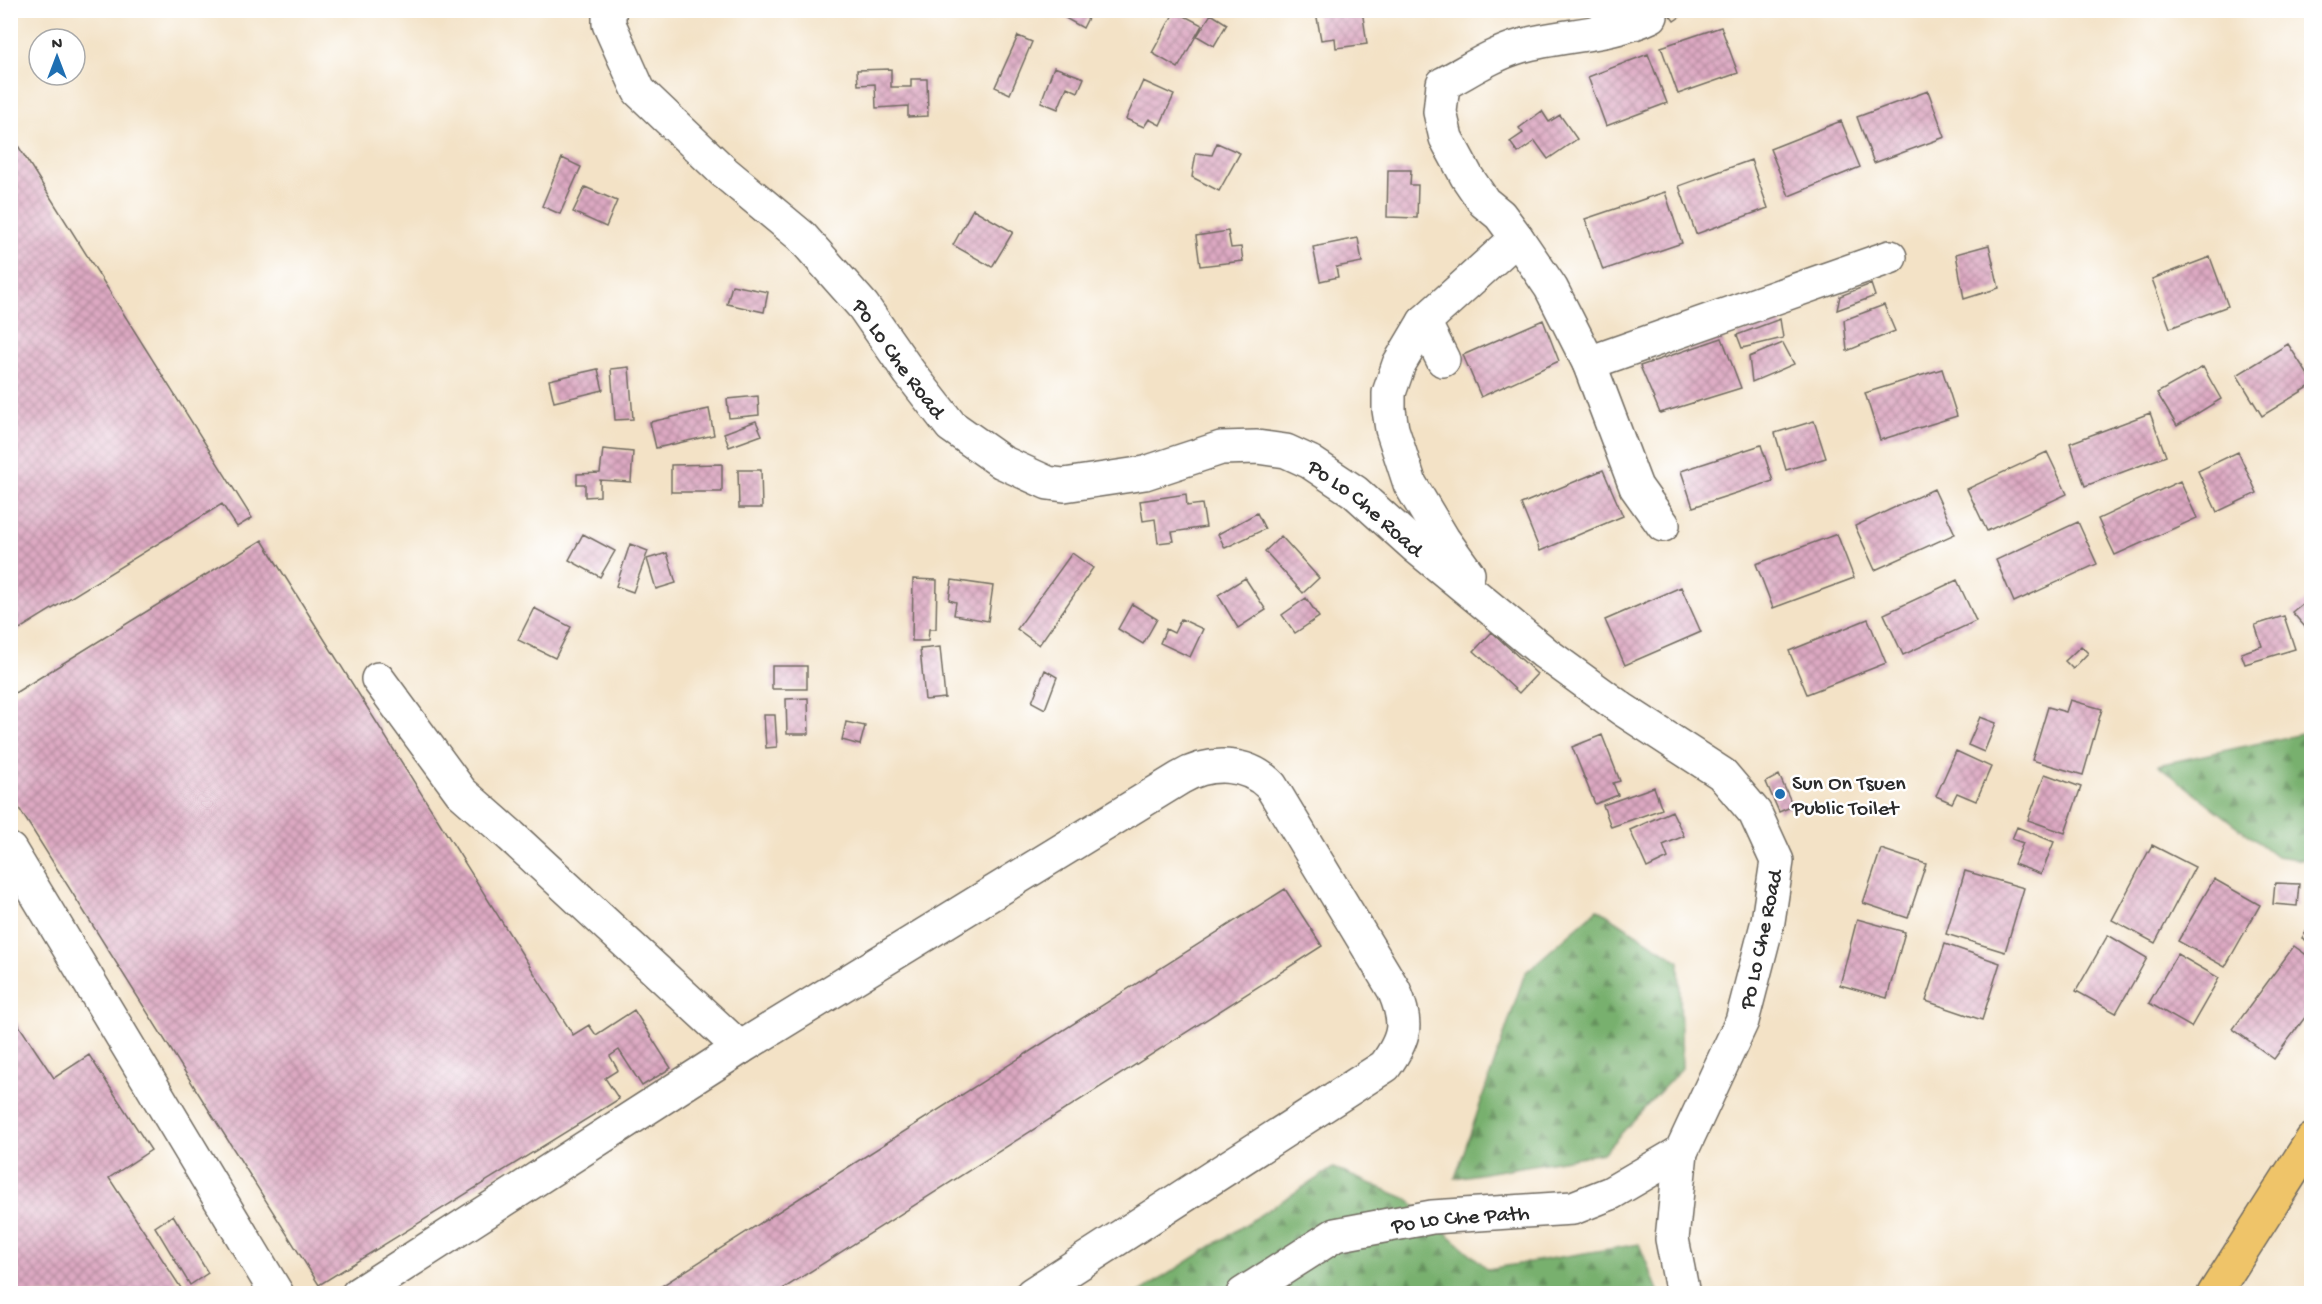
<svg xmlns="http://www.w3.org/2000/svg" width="2322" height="1304" font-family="'Gochi Hand',sans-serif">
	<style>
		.forest { fill: url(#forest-firs); stroke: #526e4c; stroke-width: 1.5 }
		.building { fill: url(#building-cross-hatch) }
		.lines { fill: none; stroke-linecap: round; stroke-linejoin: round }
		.minor-casing { stroke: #716b61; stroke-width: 36 }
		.major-casing { stroke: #716b61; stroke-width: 36 }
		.minor { stroke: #fff; stroke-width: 33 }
		.major { stroke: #efc469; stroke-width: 33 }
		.poi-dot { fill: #1f6fb2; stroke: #fff; stroke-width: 2 }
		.labels { text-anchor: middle; stroke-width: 5; stroke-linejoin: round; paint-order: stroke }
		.street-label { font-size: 22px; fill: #2b2b2b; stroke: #fff }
		.poi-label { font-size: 22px; fill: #2b2b2b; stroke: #fff; text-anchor: start }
	</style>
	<defs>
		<pattern id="forest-firs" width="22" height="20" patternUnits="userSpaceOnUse" patternTransform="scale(1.5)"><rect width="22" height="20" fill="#78b06e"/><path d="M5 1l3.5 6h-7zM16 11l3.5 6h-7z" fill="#638f5b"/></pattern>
		<pattern id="building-cross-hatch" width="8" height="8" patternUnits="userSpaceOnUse" patternTransform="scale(1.5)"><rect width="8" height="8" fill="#dda9c2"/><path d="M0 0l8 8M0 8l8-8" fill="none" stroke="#b38a9e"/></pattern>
	</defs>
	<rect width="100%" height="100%" fill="#fff"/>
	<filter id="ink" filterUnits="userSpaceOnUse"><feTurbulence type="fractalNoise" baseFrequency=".0167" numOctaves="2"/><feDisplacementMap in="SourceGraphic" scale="12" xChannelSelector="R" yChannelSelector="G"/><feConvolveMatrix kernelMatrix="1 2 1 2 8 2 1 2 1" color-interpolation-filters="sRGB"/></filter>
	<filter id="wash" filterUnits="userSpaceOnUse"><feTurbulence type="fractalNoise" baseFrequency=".008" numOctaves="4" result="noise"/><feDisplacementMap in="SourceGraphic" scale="24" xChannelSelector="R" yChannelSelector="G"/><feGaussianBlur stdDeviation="1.35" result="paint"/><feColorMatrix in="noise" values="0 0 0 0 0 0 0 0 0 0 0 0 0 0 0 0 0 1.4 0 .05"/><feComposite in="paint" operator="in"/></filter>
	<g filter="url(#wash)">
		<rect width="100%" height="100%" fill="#f3e2c6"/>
		<path class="forest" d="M2311 732V845L2303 860 2276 856 2158 765Z
			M1598 909 1679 961 1682 1068 1603 1153 1455 1178 1525 973Z
			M1333 1168 1407 1199 1488 1269 1639 1244 1659 1293 1137 1294Z"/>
		<g id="blocks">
			<path class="building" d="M1051 10H1092L1083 28Z
				M1328 10H1362L1367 44 1336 48 1335 38 1321 40 1316 12Z
				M1666 10H1690L1674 21Z
				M1175 11 1202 25 1178 68 1152 53Z
				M1211 14 1227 24 1214 46 1197 36Z
				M1721 27 1738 73 1678 94 1661 47Z
				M1018 36 1032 42 1010 94 995 87Z
				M1648 54 1667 103 1606 126 1588 77Z
				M1054 67 1084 78 1078 92 1067 87 1058 109 1041 102Z
				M891 69V87H911V79H927L928 116 908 117V106L876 108 875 84 858 85 857 70Z
				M1143 81 1174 95 1160 125 1149 119 1144 127 1126 119Z
				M1928 91 1945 137 1874 163 1857 117Z
				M1542 111 1549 122 1560 115 1577 139 1548 159 1535 141 1518 153 1510 142 1523 133 1519 128Z
				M1841 121 1860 167 1789 196 1770 149Z
				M10 133 252 518 237 527 222 504 10 635Z
				M1217 143 1240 153 1219 191 1192 177 1196 153 1212 155Z
				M562 158 581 167 560 214 542 206Z
				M1751 160 1768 208 1696 234 1679 186Z
				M1388 170H1411L1410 185H1418L1417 218 1387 217Z
				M585 187 617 201 606 227 573 212Z
				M1665 192 1682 243 1603 270 1585 219Z
				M973 209 1013 232 992 267 953 245Z
				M1228 231 1231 248 1241 247 1243 261 1200 266 1196 236Z
				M1358 238 1362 262 1336 267 1338 277 1320 281 1313 247Z
				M1989 245 1999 288 1964 299 1956 254Z
				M2210 257 2228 306 2170 328 2152 279Z
				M1871 284 1875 296 1837 310 1840 296Z
				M732 285 768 292 764 312 727 304Z
				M1884 305 1895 331 1847 351 1844 320Z
				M1780 319 1783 338 1742 348 1737 335Z
				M1543 320 1559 361 1481 397 1463 355Z
				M1722 338 1741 388 1660 413 1640 366Z
				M1783 343 1794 364 1752 382 1749 357Z
				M2288 344 2312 381V385L2262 416 2237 375Z
				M629 367 633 419 615 420 611 369Z
				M2203 367 2221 399 2177 426 2157 393Z
				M598 369 603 390 554 402 549 380Z
				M1942 369 1957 416 1880 440 1865 393Z
				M758 396 759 415 729 418 727 399Z
				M709 409 714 435 656 448 650 422Z
				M2150 413 2166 456 2085 486 2070 443Z
				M756 421 762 435 729 447 724 433Z
				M1814 421 1826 458 1786 470 1775 433Z
				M1761 445 1773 481 1693 507 1681 471Z
				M603 449 633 452 631 482 600 480V496L585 497V484H577V474L600 473Z
				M2047 452 2067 494 1987 531 1967 489Z
				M2238 452 2257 493 2217 512 2198 471Z
				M722 464V492H671V465Z
				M738 470H761L762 508H739Z
				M1603 470 1623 516 1540 551 1521 504Z
				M2180 481 2197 518 2115 555 2098 519Z
				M1934 489 1955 534 1875 570 1855 526Z
				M1186 494 1187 506 1202 504 1206 527 1172 532 1174 541 1158 543 1155 519 1143 521 1140 501Z
				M1257 513 1265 529 1225 548 1218 534Z
				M2078 522 2097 564 2014 602 1996 560Z
				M583 534 615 551 600 577 569 560Z
				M1837 534 1854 578 1773 608 1756 564Z
				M1281 536 1319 578 1303 593 1265 551Z
				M262 540 573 1035 589 1025 596 1035 634 1010 671 1068 642 1086 619 1050 610 1056 618 1070 605 1078 619 1099 319 1285 10 794V696Z
				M630 544 648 551 633 592 616 586Z
				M667 553 676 583 656 589 647 559Z
				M1072 553 1093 568 1039 645 1017 629Z
				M1245 578 1266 610 1238 628 1218 595Z
				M913 579 937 580 936 629H929L928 641H912Z
				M952 580 993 586 988 621 954 615 956 602 949 600Z
				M1957 580 1976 621 1903 655 1884 614Z
				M1681 587 1701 632 1625 665 1605 620Z
				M2312 596V635L2292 612Z
				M1306 598 1319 617 1295 633 1282 615Z
				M1132 604 1157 619 1143 644 1118 629Z
				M534 608 571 627 555 658 518 640Z
				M2284 616 2295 649 2245 664 2241 653 2262 646 2255 625Z
				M1181 619 1203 629 1190 657 1160 643 1166 629 1174 633Z
				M1868 619 1886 663 1807 694 1789 651Z
				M1492 632 1537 674 1519 693 1474 651Z
				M2081 646 2088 653 2073 669 2065 661Z
				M940 647 945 698 925 700 920 649Z
				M772 666H807V689H772Z
				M1045 670 1057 677 1045 709 1032 702Z
				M808 698 809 734H787L786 699Z
				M2070 700 2102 709 2083 775 2032 760 2048 707 2066 712Z
				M764 715H775L777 747 766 748Z
				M1980 717 1996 723 1984 752 1968 745Z
				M846 722 865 726 860 745 842 740Z
				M1602 735 1620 781 1613 783 1618 795 1595 804 1572 747Z
				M1956 751 1991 767 1976 801 1957 793 1952 803 1936 796Z
				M2045 774 2081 787 2065 833 2028 820Z
				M1779 775 1793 806 1779 812 1766 782Z
				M1654 787 1662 809 1611 827 1603 805Z
				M1672 811 1684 836 1663 845 1668 858 1647 868 1630 830Z
				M2017 827 2054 842 2041 874 2014 864 2023 843 2012 839Z
				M2152 845 2195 867 2155 943 2112 920Z
				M1881 849 1926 864 1908 918 1863 903Z
				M1965 871 2024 888 2005 952 1946 934Z
				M2214 879 2260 905 2225 967 2178 941Z
				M2275 883 2299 884 2297 906 2273 904Z
				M1285 889 1322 946 775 1294H649Z
				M1857 919 1905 932 1887 998 1840 985Z
				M2312 922V944L2302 938Z
				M2108 935 2147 958 2116 1013 2076 991Z
				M1945 944 2000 963 1982 1020 1926 1001Z
				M2294 946 2312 959V1008L2274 1059 2233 1029Z
				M2177 954 2219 978 2191 1027 2149 1003Z
				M10 1012 54 1078 89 1055 151 1150 109 1178 185 1294H10Z
				M173 1215 208 1273 190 1285 155 1227Z"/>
		</g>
	</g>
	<g filter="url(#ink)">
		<use href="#blocks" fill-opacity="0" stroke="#716b61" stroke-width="1.5"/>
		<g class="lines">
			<g class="minor-casing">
				<g id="minor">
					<path id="s1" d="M609 10V24L639 91 724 172 801 236 863 306 909 372 951 426 1002 462 1048 483 1064 485 1145 473 1221 448 1257 447 1286 451 1310 462 1355 492 1415 546 1545 653 1622 709 1722 774 1755 813 1777 861 1768 921 1742 1021 1681 1152 1672 1239 1683 1294"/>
					<path d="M1517 238 1551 288 1589 363 1890 257"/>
					<path d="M1424 322 1443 360"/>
					<path d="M1589 363 1636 487 1663 525"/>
					<path d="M1468 574 1443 539 1410 484 1392 429 1389 410V393L1399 364 1424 322 1517 238 1500 215 1484 202 1467 177 1446 138 1440 112 1443 84C1468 71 1493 54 1521 46 1564 34 1610 36 1651 16"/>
					<path d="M378 679 461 792 511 836 740 1048"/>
					<path d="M10 850 277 1294"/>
					<path d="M358 1294 740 1048 1180 778C1209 761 1247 761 1271 786L1394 990C1408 1023 1406 1037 1385 1066L1032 1294"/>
					<path id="s2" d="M1243 1294 1335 1235 1432 1217 1573 1208 1611 1193 1681 1152"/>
				</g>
			</g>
			<g class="major-casing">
				<path id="major" d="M2214 1294 2312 1140"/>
			</g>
			<use href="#minor" class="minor"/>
			<use href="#major" class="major"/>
		</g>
	</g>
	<circle class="poi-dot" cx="1780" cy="794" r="6"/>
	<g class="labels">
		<g class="street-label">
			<text dy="8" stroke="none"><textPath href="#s1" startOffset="462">Po Lo Che Road</textPath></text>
			<text dy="8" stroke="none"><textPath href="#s1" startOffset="1002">Po Lo Che Road</textPath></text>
			<text transform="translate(1759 939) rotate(-78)" y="8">Po Lo Che Road</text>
			<text dy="8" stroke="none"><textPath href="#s2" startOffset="236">Po Lo Che Path</textPath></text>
		</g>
		<g class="poi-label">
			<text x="1792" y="789">Sun On Tsuen<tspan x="1792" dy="25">Public Toilet</tspan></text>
		</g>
	</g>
	<rect width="2322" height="1304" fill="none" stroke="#fff" stroke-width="36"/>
	<g transform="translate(57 57)"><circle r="28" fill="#ffffff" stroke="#aaaaaa" stroke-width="1.5"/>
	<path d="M0-4.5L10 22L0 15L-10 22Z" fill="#1f6fb2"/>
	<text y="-9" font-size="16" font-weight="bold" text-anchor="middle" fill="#2b2b2b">N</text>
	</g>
</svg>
